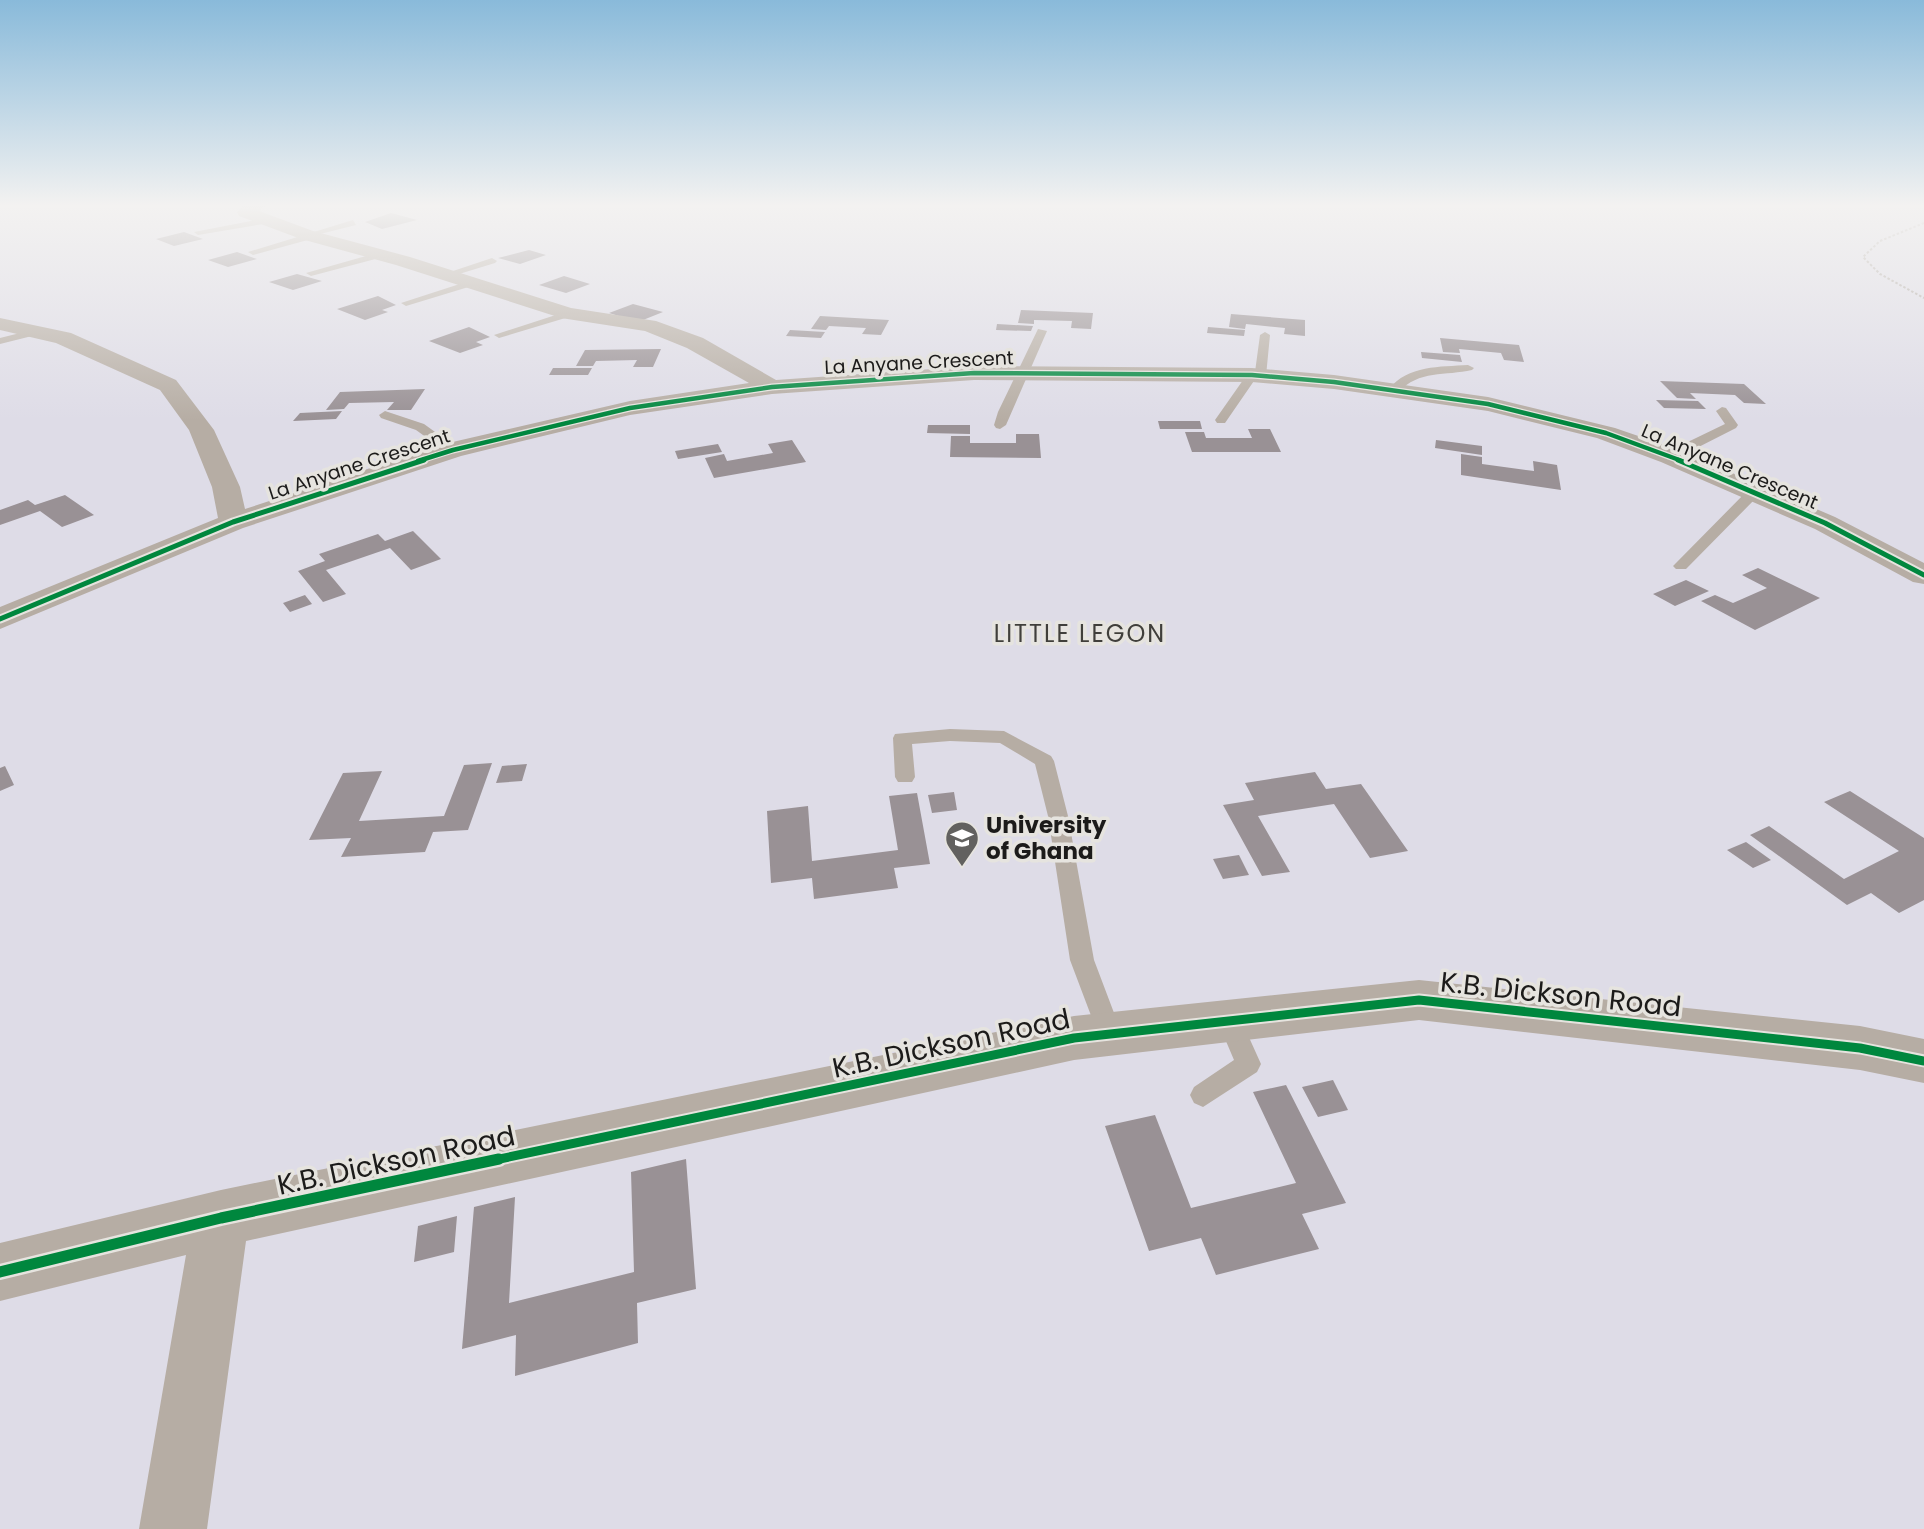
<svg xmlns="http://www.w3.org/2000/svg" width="1924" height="1529" font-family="Poppins,sans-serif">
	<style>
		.education { fill: #dedce7 }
		.building { fill: #999195 }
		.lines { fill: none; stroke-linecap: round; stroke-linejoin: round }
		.path { stroke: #afa8a2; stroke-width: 2; stroke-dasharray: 2.5 2; stroke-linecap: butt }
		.lane { fill: #b6ada4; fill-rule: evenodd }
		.street { fill: #b6ada4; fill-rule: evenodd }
		.cycleway-far3-casing { stroke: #e6e4df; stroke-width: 7 }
		.cycleway-far2-casing { stroke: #e6e4df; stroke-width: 9 }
		.cycleway-far1-casing { stroke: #e6e4df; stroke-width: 13 }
		.cycleway-casing { stroke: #e6e4df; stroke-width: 16 }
		.cycleway-far3 { stroke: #00873e; stroke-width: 4.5 }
		.cycleway-far2 { stroke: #00873e; stroke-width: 5 }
		.cycleway-far1 { stroke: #00873e; stroke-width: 9 }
		.cycleway { stroke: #00873e; stroke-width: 11 }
		.labels { text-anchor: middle; stroke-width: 7; stroke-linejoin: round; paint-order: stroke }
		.far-street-label { font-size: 19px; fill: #1c1b1a; stroke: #e6e4df }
		.poi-label { font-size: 23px; font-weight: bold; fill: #1c1b1a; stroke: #e6e4df; text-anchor: start }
		.neighbourhood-label { font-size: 24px; letter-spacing: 2px; fill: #403f3b; stroke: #e6e4df }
		.near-street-label { font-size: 28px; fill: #1c1b1a; stroke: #e6e4df }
	</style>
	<rect width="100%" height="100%" fill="#e5e3e0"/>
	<path class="education" d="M0 206H1924V1529H0Z"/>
	<path class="building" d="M391 213 417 220 382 229 365 222Z
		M184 232 203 239 174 246 156 239Z
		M529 250 546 255 520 264 498 258Z
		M237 252 257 259 228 267 208 260Z
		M297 274 322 281 293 290 269 282Z
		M564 276 590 284 566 293 539 285Z
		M378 296 396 305 382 310 388 312 365 320 337 309Z
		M633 304 663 312 638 322 609 313Z
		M1021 310 1093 313 1091 329 1071 328 1072 321 1034 320V324L1018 323Z
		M1231 314 1305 320V336L1284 334 1285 328 1246 324 1245 329 1229 327Z
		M820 316 889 320 881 335 862 334 866 328 829 326 826 330 811 329Z
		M997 324 1033 326 1031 331 996 330Z
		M469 327 490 337 476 342 483 345 460 353 429 341Z
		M1208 327 1245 330 1244 336 1207 333Z
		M790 330 825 332 821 338 786 336Z
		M1440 338 1519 345 1524 362 1504 360 1501 353 1459 349 1460 353 1443 352Z
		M661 349 653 367H633L637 360 596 361 593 366H576L585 350Z
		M1421 352 1460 355 1462 362 1422 358Z
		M553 368H592L588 375H549Z
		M1660 381 1744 384 1766 404 1744 403 1735 395 1690 393 1696 399 1677 398Z
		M425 389 411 410H387L394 402 349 403 344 409 326 410 340 392Z
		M1656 400 1698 401 1706 409 1664 408Z
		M342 411 336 419 293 421 300 413Z
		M1158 421H1200L1202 429H1160Z
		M928 425H970V434L927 433Z
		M1248 429H1270L1281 452H1192L1185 432H1204L1206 438H1252Z
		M1016 434H1039L1041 458 950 457 951 436H970V443H1016Z
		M792 440 806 462 714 478 705 458 724 454 727 461 773 453 768 444Z
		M1436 440 1482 446V455L1435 448Z
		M718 444 722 452 678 459 675 451Z
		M1461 454 1482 457V464L1534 471 1533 461 1557 465 1561 490 1461 475Z
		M65 495 94 515 62 527 40 511 0 525V510L28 500 35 505Z
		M413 531 441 559 411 570 390 548 326 570 346 594 323 602 298 571 325 561 319 554 378 534 385 541Z
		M1758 568 1820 598 1755 630 1701 601 1715 595 1733 603 1767 588 1742 575Z
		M1686 580 1709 591 1675 606 1653 594Z
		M305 595 312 604 290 612 283 603Z
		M492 763 468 830 433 832 425 852 341 857 351 838 309 840 343 773 382 771 359 821 444 816 464 765Z
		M527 764 522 781 496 783 502 766Z
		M5 766 14 785 0 791V768Z
		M1315 772 1326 789 1361 784 1408 851 1370 858 1334 804 1258 816 1290 872 1262 876 1223 805 1254 800 1245 783Z
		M1850 791 1924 838V900L1899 913 1871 893 1847 905 1750 835 1769 826 1844 879 1899 851 1824 802Z
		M954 792 957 810 932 813 928 795Z
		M917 793 930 864 894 868 898 888 814 899 812 878 771 883 767 811 808 806 812 861 898 850 889 796Z
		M1746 842 1771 860 1753 868 1727 850Z
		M1239 855 1249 875 1223 879 1213 859Z
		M1333 1080 1348 1110 1318 1117 1302 1087Z
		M1286 1085 1346 1203 1302 1214 1319 1249 1216 1275 1201 1238 1149 1251 1105 1126 1155 1115 1191 1208 1296 1183 1253 1092Z
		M686 1159 696 1289 637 1303 638 1343 515 1376 516 1335 462 1349 474 1207 515 1197 509 1303 634 1272 631 1172Z
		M457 1216 454 1252 414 1262 418 1226Z"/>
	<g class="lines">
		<path class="path" d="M1924 223 1880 241 1863 257 1880 274 1924 298"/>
		<path class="lane" d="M266 218 269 223 198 235 194 232Z
			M353 220 356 225 316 235 315 238 253 255 248 252Z
			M380 252 383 253V257L311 276 306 273Z
			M492 258 497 261 495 263 446 278 441 275Z
			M472 280 475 281V285L406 306 401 303Z
			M568 311 572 312V316L499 338 494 335Z
			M40 328 44 329V333L0 344V338Z
			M1038 329 1047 331 1006 425 1000 429 996 428 994 425 998 412Z
			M1265 332 1270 335 1266 376 1260 379 1256 378 1225 423H1217L1215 420 1248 373 1255 372 1260 335Z
			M1468 365 1474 368 1472 370C1446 376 1418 370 1399 392L1389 389C1408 365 1440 367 1468 365Z
			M1722 407 1726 408 1738 425 1736 428 1675 459H1665V453L1725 424 1716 411Z
			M385 411 424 424 460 450 458 453H448L416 430 381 418 379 415Z
			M1755 487 1762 491 1760 494 1686 569H1676L1673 566 1676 563 1750 488Z
			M950 729 1004 731 1051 756 1054 761 1068 816 1094 960 1122 1034 1119 1042 1110 1045 1101 1042 1070 960 1048 816 1035 764 1000 743 950 741 912 744 915 777 912 782H898L895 777 893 738 895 734Z
			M1229 1010 1238 1013 1261 1064 1257 1072 1203 1107 1194 1103 1190 1095 1194 1087 1234 1060 1217 1020 1220 1013Z"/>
		<path class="street" d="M243 206H265L259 211 313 231 410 257 571 308 656 321 703 338 776 380 974 366 1252 368 1334 375 1488 397 1615 428 1679 450 1835 517 1924 563V584L1913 582 1815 529 1661 462 1597 438 1488 411 1334 389 1252 382 974 380 772 394 630 415 461 456 243 528 0 629V607L218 518 212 487 189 430 160 390 56 343 0 330V318L71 333 176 380 214 430 240 487 245 509 444 444 630 401 749 383 687 348 645 331 561 318 396 265 301 239 239 216 237 212Z
			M1419 980 1860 1026 1924 1039V1083L1860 1070 1419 1020 1074 1060 246 1241 207 1529H139L186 1255 0 1301V1243L221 1190 1074 1016Z"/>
		<g class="cycleway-far3-casing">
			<path id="cycleway-far3" d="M418 461 453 450 630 408 772 387 974 373 1252 375 1334 382 1488 404 1606 433 1682 461"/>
		</g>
		<g class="cycleway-far2-casing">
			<path id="cycleway-far2" d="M1678 460 1825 523 1924 575
				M0 619 233 522 424 460"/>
		</g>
		<g class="cycleway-far1-casing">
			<path id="cycleway-far1" d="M490 1161 1074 1038 1419 1000 1860 1048 1924 1061"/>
		</g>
		<g class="cycleway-casing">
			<path id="cycleway" d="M0 1272 221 1218 499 1159"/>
		</g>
		<use href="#cycleway-far3" class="cycleway-far3"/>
		<use href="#cycleway-far2" class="cycleway-far2"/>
		<use href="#cycleway-far1" class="cycleway-far1"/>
		<use href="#cycleway" class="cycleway"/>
	</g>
	<linearGradient id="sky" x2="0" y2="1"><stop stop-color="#89bada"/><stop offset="0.49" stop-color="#f3f2f1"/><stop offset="1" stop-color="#f3f2f1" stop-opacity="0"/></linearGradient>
	<rect width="1924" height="420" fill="url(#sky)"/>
	<defs>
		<g id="university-pin" transform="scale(1.75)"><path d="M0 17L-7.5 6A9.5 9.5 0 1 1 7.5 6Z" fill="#62615f" stroke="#e6e4df"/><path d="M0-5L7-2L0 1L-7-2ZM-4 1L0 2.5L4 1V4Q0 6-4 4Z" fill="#fff"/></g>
	</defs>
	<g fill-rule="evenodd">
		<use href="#university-pin" x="962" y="838"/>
	</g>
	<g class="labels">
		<g class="far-street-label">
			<text transform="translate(919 362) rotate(-3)" y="7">La Anyane Crescent</text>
			<text transform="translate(359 464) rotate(-18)" y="7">La Anyane Crescent</text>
			<text transform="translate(1730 466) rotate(23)" y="7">La Anyane Crescent</text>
		</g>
		<g class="poi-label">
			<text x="986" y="833">University<tspan x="986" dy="26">of Ghana</tspan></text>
		</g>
		<g class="neighbourhood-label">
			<text x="1080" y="642">LITTLE LEGON</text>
		</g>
		<g class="near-street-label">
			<text transform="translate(1561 994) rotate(6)" y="10">K.B. Dickson Road</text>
			<text transform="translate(951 1043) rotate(-12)" y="10">K.B. Dickson Road</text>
			<text transform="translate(396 1160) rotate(-12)" y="10">K.B. Dickson Road</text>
		</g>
	</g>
</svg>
